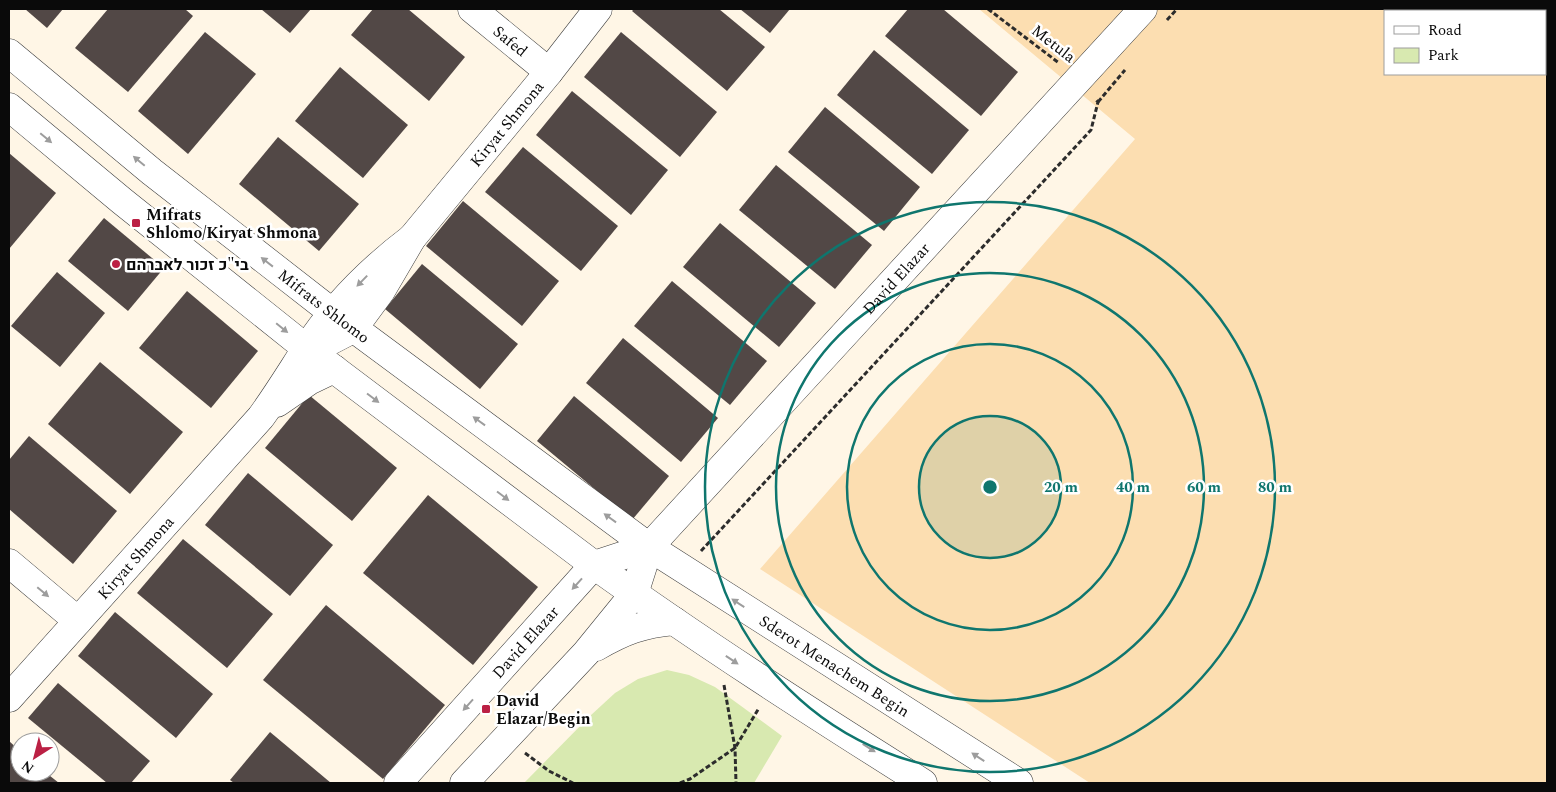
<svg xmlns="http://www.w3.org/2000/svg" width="1556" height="792" viewBox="0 0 1556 792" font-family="Spectral,Heebo,serif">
	<rect width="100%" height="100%" fill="#fff6e6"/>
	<path fill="#d8e9b0" d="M667,670L689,675L715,687L782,736L754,783H524L590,716L615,693L638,679Z"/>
	<path fill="#fcdeb1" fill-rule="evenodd" d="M979,9H1547V783H1090L760,569L1135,139ZM1385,11H1545V74H1385Z"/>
	<g fill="#524846">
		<path d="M25,9H63L47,28Z"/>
		<path d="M108,9H185L193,16L128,92L75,48Z"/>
		<path d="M261,9H311L290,33Z"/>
		<path d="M373,9H408L465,57L429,101L351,35Z"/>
		<path d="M634,9H719L765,47L727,91L632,11Z"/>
		<path d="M740,9H790L770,33Z"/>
		<path d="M908,9H943L1018,72L981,116L885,36Z"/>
		<path d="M205,32L256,74L188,154L138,111Z"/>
		<path d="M621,32L717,112L680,157L584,77Z"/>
		<path d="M874,50L969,130L932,174L837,95Z"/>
		<path d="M340,67L408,125L363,178L295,121Z"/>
		<path d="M572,91L668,170L631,215L536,135Z"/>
		<path d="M825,107L920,187L884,231L788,152Z"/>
		<path d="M278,137L359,204L319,251L239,184Z"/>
		<path d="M523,147L618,226L581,271L485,192Z"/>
		<path d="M9,153L56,193L9,249Z"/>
		<path d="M776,165L872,245L835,289L739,210Z"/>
		<path d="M463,201L559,281L522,326L426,246Z"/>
		<path d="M104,218L164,268L128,311L68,261Z"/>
		<path d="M720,223L816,303L779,347L683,267Z"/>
		<path d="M422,264L518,344L480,389L385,309Z"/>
		<path d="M57,272L105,313L60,367L11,326Z"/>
		<path d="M672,281L767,361L730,405L634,326Z"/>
		<path d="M187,291L258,351L211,408L139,348Z"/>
		<path d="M623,338L718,418L681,462L586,383Z"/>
		<path d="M100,362L183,432L130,494L48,424Z"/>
		<path d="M309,395L397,468L352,521L265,448Z"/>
		<path d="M574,396L669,476L632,520L537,441Z"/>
		<path d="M29,436L117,511L73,564L9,509V460Z"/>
		<path d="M248,473L333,545L290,596L205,525Z"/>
		<path d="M428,495L538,587L473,665L363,573Z"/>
		<path d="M183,539L273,614L227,668L137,593Z"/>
		<path d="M326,605L445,705L383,779L263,680Z"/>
		<path d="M115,612L213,694L176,738L78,656Z"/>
		<path d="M58,683L150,761L131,783H107L28,718Z"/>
		<path d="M270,732L331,783H234L230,780Z"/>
		<path d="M9,741L20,751V772H45L59,783H9Z"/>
	</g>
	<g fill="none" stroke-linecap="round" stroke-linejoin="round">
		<defs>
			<g id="minor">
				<path id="s1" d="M472,9L549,72"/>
				<path id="s2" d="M306,348L328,342L353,329L381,291L412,238L549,72L598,9"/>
				<path d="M277,403L309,381L334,369"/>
				<path id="s3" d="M649,547L1143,9"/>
				<path d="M9,563L78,621"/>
				<path id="s4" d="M9,698L261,417C277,395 291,372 306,349C334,306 371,269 412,238"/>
			</g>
			<g id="tertiary">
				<path id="s5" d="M9,53L152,172L333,313L649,547L1019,783"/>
				<path d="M9,107L122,201L306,348L594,565C701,642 812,713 923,783"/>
				<path d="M596,647C624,631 642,624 674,621"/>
				<path id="s6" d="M398,783L594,565L649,547"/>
				<path d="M464,783L586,653L634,594L649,547"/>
			</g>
		</defs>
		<use href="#minor" stroke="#3d3d3d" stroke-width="29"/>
		<use href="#tertiary" stroke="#3d3d3d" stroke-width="29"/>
		<g stroke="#2c2c2c" stroke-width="3" stroke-dasharray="5 2.5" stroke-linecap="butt">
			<path d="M988,9L1059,63"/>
			<path d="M1167,20L1177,9"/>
			<path d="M1098,102L1125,70"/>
			<path d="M701,551L1091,130L1098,102L1095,99"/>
			<path d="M724,685L735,748L736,783"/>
			<path d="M525,753L549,771L573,783"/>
			<path d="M680,783L690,779L735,748L759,708"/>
		</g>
		<use href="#minor" stroke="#fff" stroke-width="28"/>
		<use href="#tertiary" stroke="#fff" stroke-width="28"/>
	</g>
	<defs><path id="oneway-solid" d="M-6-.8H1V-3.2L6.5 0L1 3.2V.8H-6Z" transform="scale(1.25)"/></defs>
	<g fill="#9d9d9d">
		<use href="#oneway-solid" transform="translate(46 138) rotate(40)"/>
		<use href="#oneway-solid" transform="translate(139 161) rotate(-140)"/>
		<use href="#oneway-solid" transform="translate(267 262) rotate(-142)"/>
		<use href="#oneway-solid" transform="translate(362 281) rotate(134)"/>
		<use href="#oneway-solid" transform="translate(282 328) rotate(39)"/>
		<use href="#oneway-solid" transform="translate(373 398) rotate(37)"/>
		<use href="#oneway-solid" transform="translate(479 421) rotate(-144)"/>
		<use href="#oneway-solid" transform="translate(503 496) rotate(37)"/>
		<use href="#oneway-solid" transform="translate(610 518) rotate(-144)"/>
		<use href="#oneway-solid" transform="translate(577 584) rotate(132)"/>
		<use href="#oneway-solid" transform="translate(43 592) rotate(40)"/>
		<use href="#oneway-solid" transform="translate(738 603) rotate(-147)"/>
		<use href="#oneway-solid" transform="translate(732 660) rotate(34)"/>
		<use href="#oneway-solid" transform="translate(468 705) rotate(132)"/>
		<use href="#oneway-solid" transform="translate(869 748) rotate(32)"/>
		<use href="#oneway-solid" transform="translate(978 757) rotate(-147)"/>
	</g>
	<circle cx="990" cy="487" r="71" fill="#0f766e" fill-opacity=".12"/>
	<g fill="none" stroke="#0f766e" stroke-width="2.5">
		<circle cx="990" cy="487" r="71"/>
		<circle cx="990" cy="487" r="143"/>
		<circle cx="990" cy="487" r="214"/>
		<circle cx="990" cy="487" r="285"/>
	</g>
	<g fill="#bb2044" stroke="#fff" stroke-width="2">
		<rect x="131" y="218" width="10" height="10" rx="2.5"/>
		<circle cx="116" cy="264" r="5"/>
		<rect x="481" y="704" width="10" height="10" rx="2.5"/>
	</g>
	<g text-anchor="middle" stroke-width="5" stroke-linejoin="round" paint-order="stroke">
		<g font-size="16" fill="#0a0a0a" stroke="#fff">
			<text dy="6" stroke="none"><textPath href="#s1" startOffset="50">Safed</textPath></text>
			<text transform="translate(1054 43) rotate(38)" y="6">Metula</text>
			<text dy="6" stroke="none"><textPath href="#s2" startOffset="308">Kiryat Shmona</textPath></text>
			<text dy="6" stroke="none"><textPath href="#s3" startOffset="365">David Elazar</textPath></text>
			<text dy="6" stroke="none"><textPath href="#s5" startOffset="404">Mifrats Shlomo</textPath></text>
			<text dy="6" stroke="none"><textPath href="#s4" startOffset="189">Kiryat Shmona</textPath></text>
			<text dy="6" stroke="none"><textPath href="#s6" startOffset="190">David Elazar</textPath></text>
			<text dy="6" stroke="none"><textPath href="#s5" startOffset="1029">Sderot Menachem Begin</textPath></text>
		</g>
		<g font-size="16" font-weight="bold" fill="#0a0a0a" stroke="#fff" text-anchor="start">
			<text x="146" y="220">Mifrats<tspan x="146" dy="18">Shlomo/Kiryat Shmona</tspan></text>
			<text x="126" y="270">בי"כ זכור לאברהם</text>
			<text x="496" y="706">David<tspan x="496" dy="18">Elazar/Begin</tspan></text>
		</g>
	</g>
	<circle cx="990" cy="487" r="8" fill="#0f766e" stroke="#fff" stroke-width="2.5"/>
	<g font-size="15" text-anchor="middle" font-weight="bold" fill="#0f766e" stroke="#fff" stroke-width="5" stroke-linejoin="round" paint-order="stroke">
		<text x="1061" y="492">20 m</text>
		<text x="1133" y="492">40 m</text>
		<text x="1204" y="492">60 m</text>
		<text x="1275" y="492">80 m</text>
	</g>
	<rect width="1556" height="792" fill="none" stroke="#0a0a0a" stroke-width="20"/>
	<rect x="1384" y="10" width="162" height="65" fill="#ffffff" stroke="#9d9d9d"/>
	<rect x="1394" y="26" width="25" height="8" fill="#ffffff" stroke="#9d9d9d"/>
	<text x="1428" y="35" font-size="15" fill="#0a0a0a">Road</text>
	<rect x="1394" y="48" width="25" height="15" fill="#d8e9b0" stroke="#9d9d9d"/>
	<text x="1428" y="60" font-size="15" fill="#0a0a0a">Park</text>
	<g transform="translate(35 757) rotate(216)"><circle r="24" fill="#ffffff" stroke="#9d9d9d"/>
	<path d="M0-4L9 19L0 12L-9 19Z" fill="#bb2044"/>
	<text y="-8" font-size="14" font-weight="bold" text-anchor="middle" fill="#0a0a0a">N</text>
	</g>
</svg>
